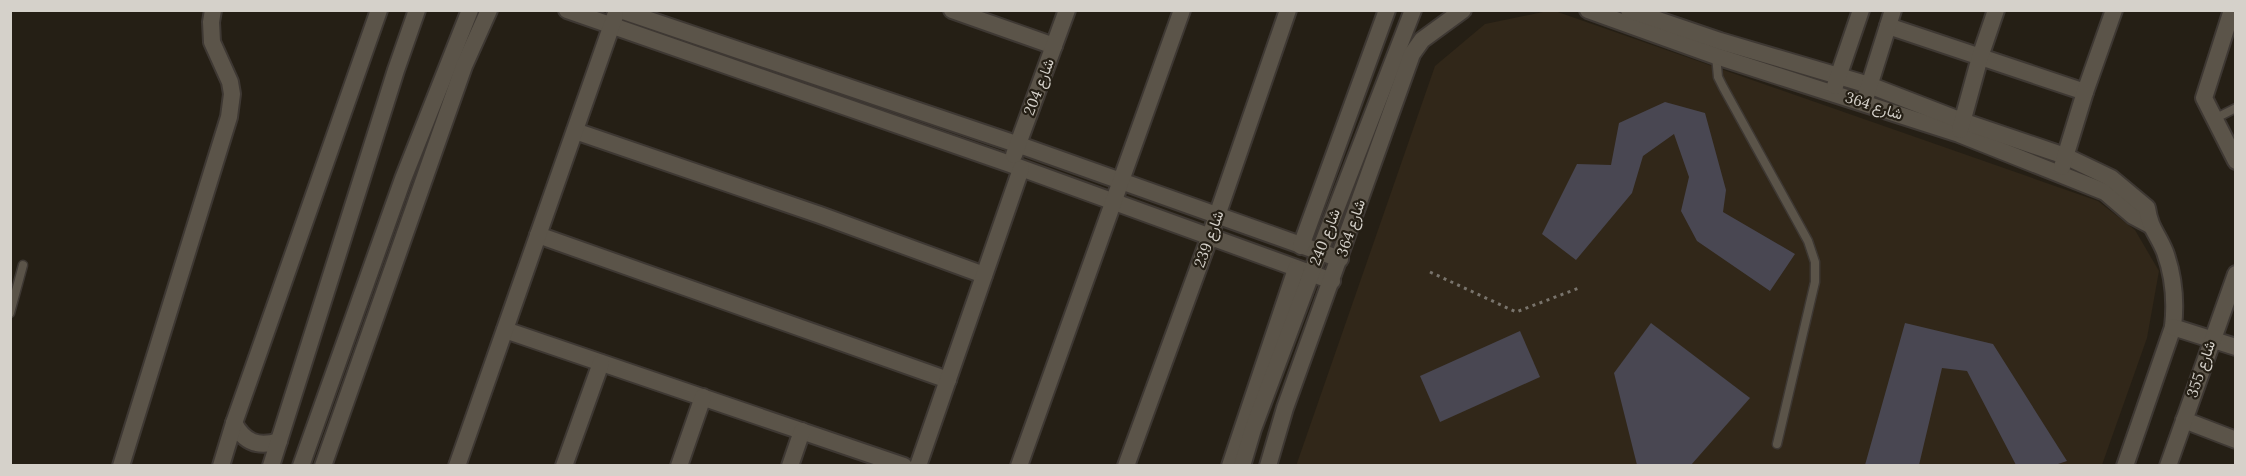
<svg xmlns="http://www.w3.org/2000/svg" width="2246" height="476" viewBox="0 0 2246 476" font-family="Lora,Vazirmatn,serif">
	<rect width="100%" height="100%" fill="#251f15"/>
	<path fill="#312719" d="M1548,11H1555L2098,201L2135,230L2159,271L2147,338L2102,465L1296,466L1435,66L1485,24Z"/>
	<g fill="#494752">
		<path d="M1665,102L1705,113L1726,190L1723,212L1795,254L1770,291L1697,241L1681,211L1689,177L1674,134L1643,156L1632,193L1576,260L1542,234L1577,164L1611,165L1619,123Z"/>
		<path d="M1651,323L1750,398L1691,465H1637L1614,373Z"/>
		<path d="M1905,323L1993,344L2067,461L2055,465H2016L1967,371L1942,368L1919,465H1865Z"/>
		<path d="M1520,331L1540,377L1440,422L1420,376Z"/>
	</g>
	<g fill="none" stroke-linecap="round" stroke-linejoin="round">
		<defs>
			<g id="lane">
				<path d="M1716,56L1718,77L1723,87L1808,241L1815,262V282L1777,444"/>
				<path d="M2214,119L2236,108"/>
				<path d="M10,313L23,265"/>
			</g>
			<g id="street">
				<path d="M567,10L1010,164L1332,281"/>
				<path d="M620,10L1028,148L1340,259"/>
				<path d="M952,10L1054,46"/>
				<path d="M1588,10L1716,56L1959,134L2105,192L2133,216L2150,225"/>
				<path d="M1629,10L1720,41L1869,85L1962,121L2065,156L2111,178L2147,208C2150,229 2158,234 2165,252C2174,277 2176,301 2173,327L2125,466"/>
				<path d="M2232,10L2204,98L2236,161"/>
				<path d="M1888,26L2085,92"/>
				<path d="M1835,86L1861,10"/>
				<path d="M1866,96L1893,10"/>
				<path d="M1960,130L1980,57L1996,10"/>
				<path d="M575,131L820,215L984,275"/>
				<path d="M1014,155L1067,10"/>
				<path d="M2062,167L2085,92L2114,10"/>
				<path d="M538,235L948,380"/>
				<path d="M1301,246L1387,10"/>
				<path d="M2173,327L2236,347"/>
				<path d="M505,330L904,466"/>
				<path d="M2184,420L2236,440"/>
				<path d="M234,423C244,442 258,448 279,441"/>
				<path d="M121,466L229,117L232,94L230,82L212,42L211,22L213,10"/>
				<path d="M221,466L234,423L379,10"/>
				<path d="M271,466L396,70L417,10"/>
				<path d="M301,466L403,179L470,10"/>
				<path d="M323,466L464,66L489,10"/>
				<path d="M457,466L615,16"/>
				<path d="M564,466L601,363"/>
				<path d="M679,466L703,397"/>
				<path d="M790,466L802,431"/>
				<path d="M918,466L1021,169"/>
				<path d="M1019,466L1182,10"/>
				<path d="M1126,466L1210,236L1288,10"/>
				<path d="M1230,466L1296,269"/>
				<path d="M1242,466L1253,429L1319,253L1413,10"/>
				<path d="M1268,466L1285,408L1412,54L1422,40L1463,10"/>
				<path d="M2168,466L2236,274"/>
			</g>
		</defs>
		<use href="#lane" stroke="#3e3833" stroke-width="11"/>
		<use href="#street" stroke="#3e3833" stroke-width="20"/>
		<path stroke="#79746c" stroke-width="3" stroke-dasharray="3 4.5" stroke-linecap="butt" d="M1430,272L1516,312L1579,288"/>
		<use href="#lane" stroke="#5b5449" stroke-width="8"/>
		<use href="#street" stroke="#5b5449" stroke-width="16"/>
	</g>
	<g text-anchor="middle" stroke-width="4.5" stroke-linejoin="round" paint-order="stroke">
		<g font-size="15" fill="#d5d1ca" stroke="#251f15">
			<text transform="translate(1039 87) rotate(-69)" y="5">شارع 204</text>
			<text transform="translate(1874 106) rotate(18)" y="5">شارع 364</text>
			<text transform="translate(1351 228) rotate(-71)" y="5">شارع 364</text>
			<text transform="translate(1325 237) rotate(-69)" y="5">شارع 240</text>
			<text transform="translate(1209 239) rotate(-70)" y="5">شارع 239</text>
			<text transform="translate(2201 369) rotate(-71)" y="5">شارع 355</text>
		</g>
	</g>
	<rect width="2246" height="476" fill="none" stroke="#d5d1ca" stroke-width="24"/>
</svg>
